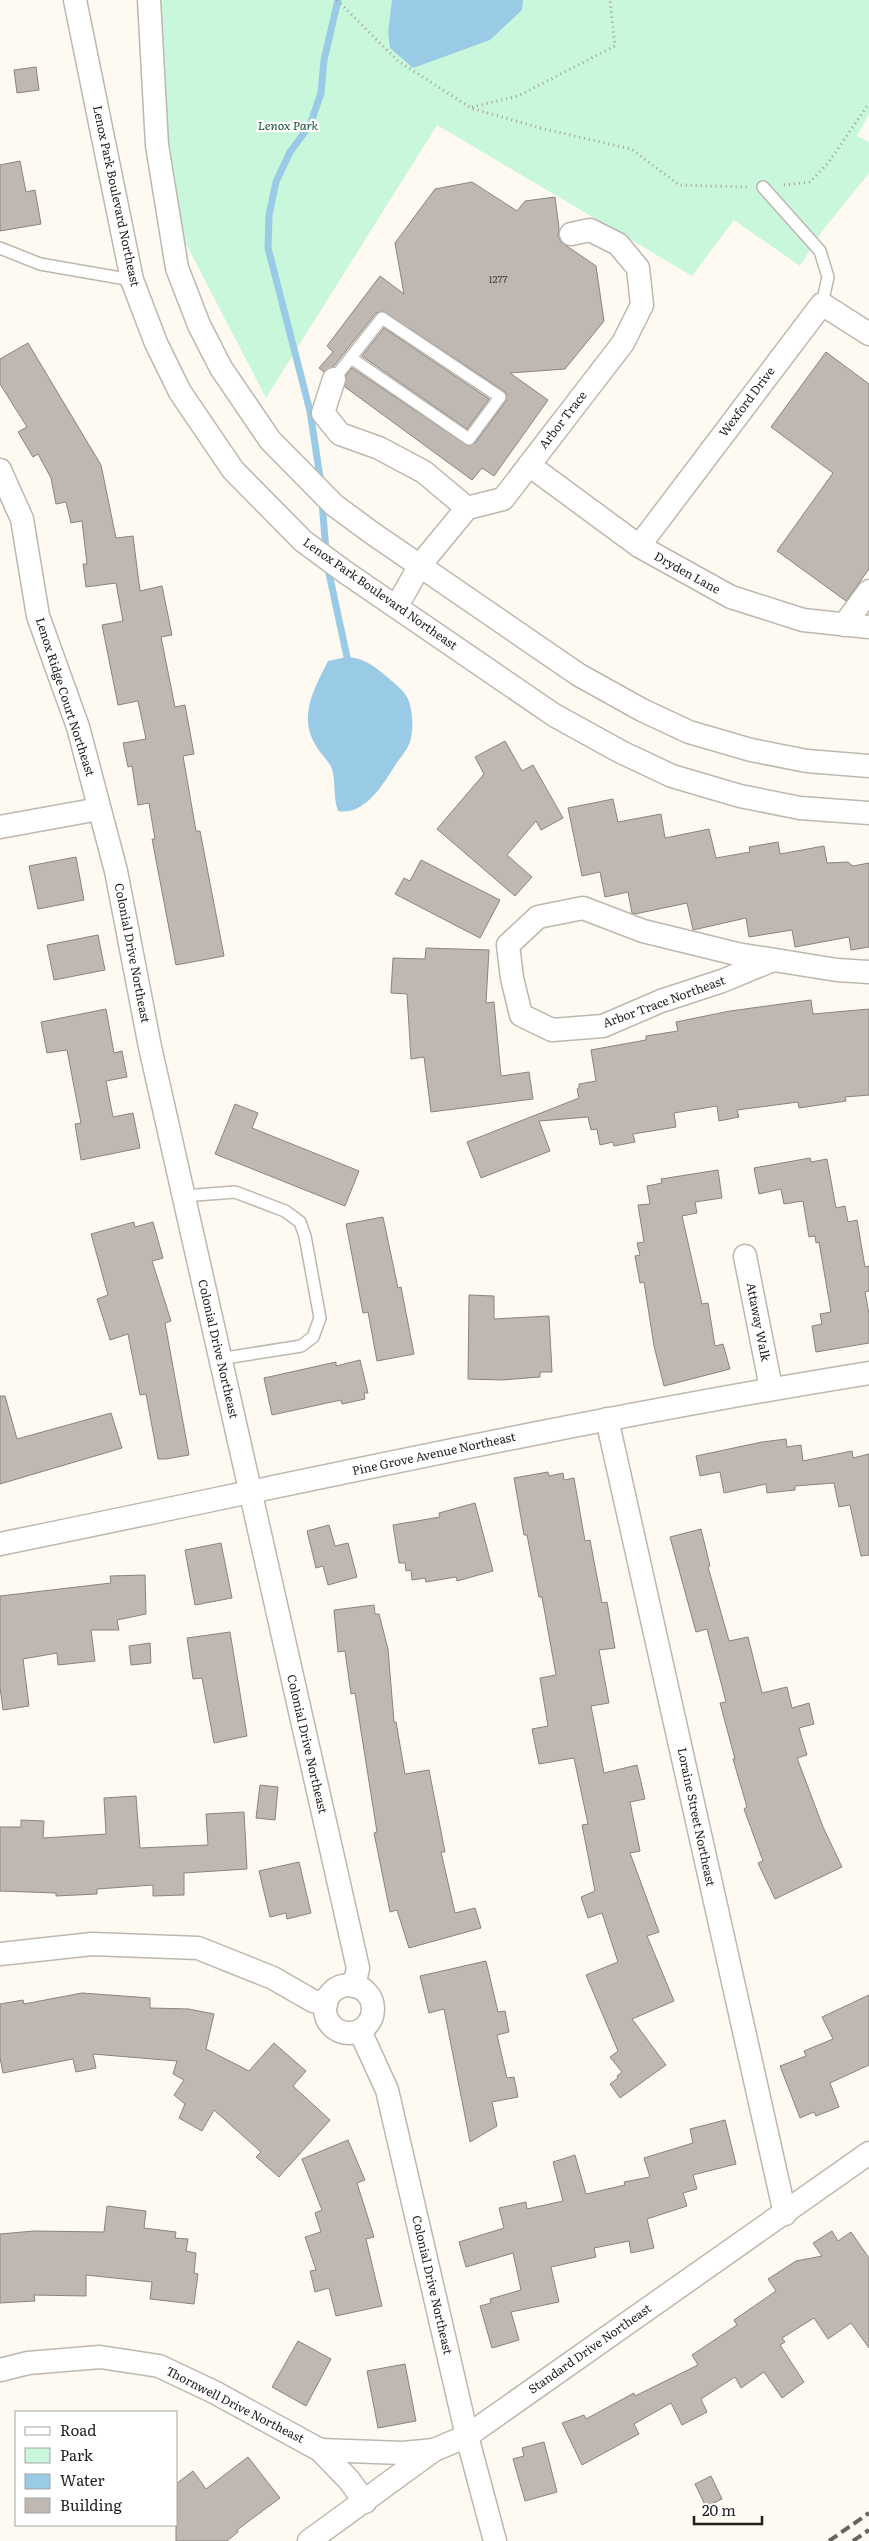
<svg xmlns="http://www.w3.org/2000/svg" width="869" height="2541" viewBox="0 0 869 2541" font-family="Literata,serif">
	<rect width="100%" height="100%" fill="#fef9f1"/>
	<path fill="#c9f7dc" d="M147,0H869V114L857,136L869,142V173L823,230L800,266L734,220L692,276L437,125L266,398L184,240L162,141Z"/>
	<g fill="#99cbe6">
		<path d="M392,0H523L522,10L490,40L413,68L390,48L388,32Z"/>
		<path d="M347,657C362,657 376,667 387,677C394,683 404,690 408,699C412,709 414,726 411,737C410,747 402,755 396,764C384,783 365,816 338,811C333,797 336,783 332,769C329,761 319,752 315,744C298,716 315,687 328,661Z"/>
	</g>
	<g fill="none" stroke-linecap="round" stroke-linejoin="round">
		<g stroke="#99cbe6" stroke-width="7">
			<path d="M321,484L310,411L268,248L269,215L276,182L290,152L310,125L321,93L324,60L338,0"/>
			<path d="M322,502L326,551"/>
			<path d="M327,564L347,657"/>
		</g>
	</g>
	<g fill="#bfb8b2" stroke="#8a847e">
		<path d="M36,67L39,90L17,93L14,70Z"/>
		<path d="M20,161L26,192L35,190L41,224L0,231V165Z"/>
		<path d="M472,182L517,211L525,201L555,197L559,228L558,236L561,242L596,266L604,321L565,369L510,373L548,400L494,476L482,468L472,480L345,387L346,375L352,368L468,446L475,443L506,401L507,394L504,391L383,311L376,313L334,366L324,372L319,368L333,352L327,346L380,276L404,294L395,243L435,189Z"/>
		<path d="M384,328L489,399L467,429L362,356Z"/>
		<path d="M28,343L101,465L116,538L133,536L140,591L162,586L172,635L161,637L175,707L185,705L194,754L183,756L196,831H200L224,956L176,965L152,839H155L149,803L138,805L132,766L128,767L123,743L146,739L138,701L118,705L102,625L123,621L116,583L86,587L83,564H87L82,521L71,523L66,502L56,504L51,478L38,454L33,457L18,432L27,427L0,384V359Z"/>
		<path d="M826,352L869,384V569L846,601L777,551L833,473L771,427Z"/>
		<path d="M505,741L522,771L533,765L563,818L541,830L536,821L507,855L532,877L515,896L437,829L484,774L475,757Z"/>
		<path d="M613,799L618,822L661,814L665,838L709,829L716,858L750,852L749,847L778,842L780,854L824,846L827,863L848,862L853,866L869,863V947L851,950L849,937L795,947L792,930L749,937L746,918L693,930L687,903L635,914L632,913L628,892L605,897L600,872L582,876L568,808Z"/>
		<path d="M76,857L84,900L38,909L29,866Z"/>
		<path d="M421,860L500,900L480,938L395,894L404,878L410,881Z"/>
		<path d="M98,935L105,970L54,980L47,945Z"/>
		<path d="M426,948L489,950L486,1003L494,1002L501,1076L529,1072L533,1099L431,1112L424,1057L411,1059L407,994L391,993L393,958L425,959Z"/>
		<path d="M811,1000L813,1014L869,1009V1095L845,1097L846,1101L799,1108L798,1102L737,1110L739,1117L719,1121L717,1106L674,1113L676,1127L633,1134L635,1142L614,1146L613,1142L600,1145L597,1129L591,1130L588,1117L539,1121L550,1151L481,1178L467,1142L579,1098L577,1089L579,1088V1084L596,1081L591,1050L646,1040V1036L678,1031L676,1022L730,1011Z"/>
		<path d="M106,1009L114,1053L122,1051L127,1077L106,1081L113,1117L133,1113L140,1148L81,1160L75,1124L81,1123L67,1050L47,1053L41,1022Z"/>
		<path d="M235,1104L258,1113L252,1128L359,1171L345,1206L215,1154Z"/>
		<path d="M810,1158L811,1162L827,1159L836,1208L845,1206L848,1222L857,1220L865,1267L869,1266V1291L865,1292L869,1314V1343L816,1352L812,1326L822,1324L820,1314L831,1312L819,1242L816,1243L815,1236L809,1237L803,1201L784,1204L781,1189L759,1194L754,1168Z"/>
		<path d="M718,1170L722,1198L695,1202L697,1213L682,1216L702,1304L708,1303L715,1346L723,1344L730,1369L664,1386L654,1346L644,1282L640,1283L635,1256L640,1255L637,1243L644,1242L638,1205L650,1204L647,1186L662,1183L661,1179Z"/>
		<path d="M383,1217L398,1288L401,1287L414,1354L377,1361L368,1312L363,1313L346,1224Z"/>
		<path d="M134,1222L135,1227L153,1222L163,1258L152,1261L171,1321L165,1323L189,1455L166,1459H158L146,1394L140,1395L128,1334L110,1340L97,1299L108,1295L91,1234Z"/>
		<path d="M469,1295L494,1296V1319L549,1316L552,1372H540V1377L502,1380L468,1379Z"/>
		<path d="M360,1360L368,1393H364L365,1399L342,1404L341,1400L272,1415L264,1378L336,1362V1366Z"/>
		<path d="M0,1396H5L17,1439L111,1413L122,1448L0,1484Z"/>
		<path d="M786,1439L787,1447L801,1445L803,1461L852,1451L853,1458L869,1454V1555L861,1556L850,1505L839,1507L834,1483L795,1486V1490L767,1493L766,1484L724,1493L720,1472L700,1476L696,1456L762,1442Z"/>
		<path d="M548,1472L549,1476L563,1473L564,1480L574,1478L585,1541L590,1540L602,1603L607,1602L615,1648L599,1650L609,1703L591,1706L604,1773L637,1765L645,1799L630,1802L640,1851L630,1853L659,1932L647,1936L674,2001L632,2019L666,2065L620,2098L610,2084L618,2078L617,2076L622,2072L610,2057L618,2051L586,1975L618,1962L602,1913L588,1918L581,1897L595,1891L582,1825L588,1824L574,1758L539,1764L532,1729L548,1726L540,1678L556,1675L542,1597H539L527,1535H524L514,1478Z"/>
		<path d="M475,1503L493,1571L457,1581L456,1577L426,1582L425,1578L412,1580L411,1570L406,1571L405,1563H399L393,1525L440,1517L439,1513Z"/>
		<path d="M329,1525L335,1546L348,1543L357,1577L328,1585L323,1566L316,1568L307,1531Z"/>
		<path d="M701,1529L710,1566L708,1567L729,1641L748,1637L762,1693L787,1687L792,1708L809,1703L814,1724L799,1728L807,1755L797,1758L823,1827L842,1867L775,1899L758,1863L763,1861L744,1809L747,1807L733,1759H735L720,1703L726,1702L707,1629L696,1632L670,1537Z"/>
		<path d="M221,1543L232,1598L195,1605L185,1550Z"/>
		<path d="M145,1575L146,1614L117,1620L119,1630H91L95,1661L58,1665L57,1653L23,1659L29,1706L3,1710L0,1687V1596L111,1583L110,1576Z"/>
		<path d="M374,1605L375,1614H379L388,1649L394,1722H396L405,1774L429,1770L445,1852H441L455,1913L475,1908L481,1928L409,1948L397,1910L390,1912L374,1833L377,1832L355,1693L351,1694L345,1651L338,1652L334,1610Z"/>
		<path d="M230,1632L247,1736L214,1743L202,1678L193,1679L187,1638Z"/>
		<path d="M150,1643L151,1663L131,1665L129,1646Z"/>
		<path d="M260,1785L278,1787L275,1820L256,1818Z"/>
		<path d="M136,1796L140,1848L208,1845L206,1814L244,1812L247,1869L184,1873V1895L153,1896V1885L97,1889V1894L56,1896V1893L0,1891V1827H21V1820L44,1821L43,1838L106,1834L104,1798Z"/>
		<path d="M299,1862L311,1913L287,1919L286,1913L270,1917L259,1871Z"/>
		<path d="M486,1961L498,2012L505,2011L509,2032L497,2035L507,2078L514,2077L518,2097L492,2102L497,2126L470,2142L444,2009L429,2013L420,1976Z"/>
		<path d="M82,1993L150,1998V2008L189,2009L214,2014L206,2049L249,2071L274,2043L306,2071L293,2086L330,2120L279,2177L256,2157L261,2152L214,2110L202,2131L179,2118L185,2104L174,2095L184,2080L173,2074L177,2061L93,2054L96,2068L76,2072L73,2059L3,2073L0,2058V2004L23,2000L24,2004Z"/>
		<path d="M869,1995V2065L830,2083L839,2107L816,2116L814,2112L800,2118L780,2066L806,2056L804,2051L833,2039L822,2017Z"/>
		<path d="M725,2120L736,2164L693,2175L697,2189L683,2193L687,2206L647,2219L654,2248L631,2253L629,2241L594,2248L596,2257L551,2267L559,2302L511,2312L519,2340L492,2348L480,2306L491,2303L490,2299L521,2290L513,2253L466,2267L459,2242L504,2228L499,2208L526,2202L527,2209L563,2201L553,2162L575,2155L586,2194L625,2185L624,2182L650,2177L644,2158L693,2143L690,2129Z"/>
		<path d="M348,2140L365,2180L357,2183L374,2237L366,2239L382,2306L336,2316L329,2288L315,2292L310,2271L316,2270L305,2237L321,2232L315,2213L322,2210L302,2159Z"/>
		<path d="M107,2206L146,2211L144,2228L176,2232L175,2238L188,2239L186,2251L196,2253L194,2273L198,2274L194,2304L150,2299L152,2282L86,2275V2296L34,2295L35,2301L0,2303V2234L34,2231L104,2232Z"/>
		<path d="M832,2231L838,2241L851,2232L869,2258V2348L851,2323L828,2339L814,2318L782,2338L785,2342L780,2345L804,2382L782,2398L764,2372L741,2388L735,2377L701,2399L707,2412L682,2425L671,2403L634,2424L639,2434L582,2465L562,2423L584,2415L586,2419L634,2393L635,2396L698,2365L692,2355L737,2325L734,2320L776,2291L768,2279L796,2261L822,2256L813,2243Z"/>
		<path d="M298,2341L331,2359L306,2406L272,2387Z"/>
		<path d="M405,2364L416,2421L378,2428L367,2371Z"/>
		<path d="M544,2442L557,2492L525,2501L513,2459L524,2456L522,2448Z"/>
		<path d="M248,2457L280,2498L237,2530L238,2532L227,2541H176V2484L193,2471L206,2489Z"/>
		<path d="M711,2476L722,2499L706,2507L695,2484Z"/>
	</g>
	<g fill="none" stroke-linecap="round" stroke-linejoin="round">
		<defs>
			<g id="lane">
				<path d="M763,187L820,251L828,277L822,304"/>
				<path d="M0,248L40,264L132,280"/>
				<path d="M334,379L382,318L500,397L469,439L351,358"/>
				<path d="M183,1196L235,1192L285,1211L300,1222L305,1236L320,1318L313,1337L301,1346L219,1359"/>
			</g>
			<g id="street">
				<path d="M75,0L132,280L156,343L180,392L233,470L303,541L345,572L554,715L621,752L672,776L740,796L800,808L869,813"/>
				<path d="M149,0L157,145L177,268L199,325L221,368L270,440L334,505L372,533L579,675L642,710L689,732L751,750L807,761L869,766"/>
				<path d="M334,379L323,413L340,434L379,448L424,472L467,508"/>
				<path d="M529,465L639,546L731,597L803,620L869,627"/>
				<path d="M0,470L22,519L38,616L78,727L116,871L150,1047L358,1968L354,1986"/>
				<path d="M639,546L822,304L869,334"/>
				<path d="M397,606L420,565L467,508L503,499L623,343L642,305L638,268L618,244L590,230L571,234"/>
				<path d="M844,625L869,591"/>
				<path d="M0,827L99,809"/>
				<path d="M773,960L722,981L661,1001L603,1026L552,1030L521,1015L512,978L508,945L538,917L583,908L643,931L737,954L837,970L869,972"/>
				<path d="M745,1256L771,1388"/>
				<path d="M607,1419L785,2214"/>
				<path d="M0,1544C289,1485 577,1420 869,1373"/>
				<path d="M0,1954L92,1944L198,1948L273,1978L313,2001L326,2004"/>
				<circle cx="349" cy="2009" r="24"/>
				<path d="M360,2031L387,2090L467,2436L495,2541"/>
				<path d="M0,2370L28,2363L100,2357L159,2366L214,2392L320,2450L349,2480L365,2502"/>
				<path d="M320,2450L403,2453L434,2450"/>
				<path d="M309,2541L434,2450L467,2436L869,2153"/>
			</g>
		</defs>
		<use href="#lane" stroke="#bcb8b0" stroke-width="14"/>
		<use href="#street" stroke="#bcb8b0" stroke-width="25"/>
		<g stroke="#a39f99" stroke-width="3" stroke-dasharray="1 4" stroke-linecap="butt">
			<path d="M337,0L398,61L471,108L540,128L631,149L679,185L748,187"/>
			<path d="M472,107L518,96L615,46L610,0"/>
			<path d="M784,185L810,182L829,162L869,103"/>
		</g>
		<use href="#lane" stroke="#fff" stroke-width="11"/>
		<use href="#street" stroke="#fff" stroke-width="22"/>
		<g stroke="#686560" stroke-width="4" stroke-dasharray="10 5" stroke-linecap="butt">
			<path d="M829,2541L869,2513"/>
			<path d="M853,2541L869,2530"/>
		</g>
	</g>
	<g text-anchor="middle" stroke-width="4.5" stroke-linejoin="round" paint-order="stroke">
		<g font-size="10" fill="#484542">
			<text x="498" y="283">1277</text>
		</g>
		<g font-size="12" font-style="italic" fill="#114c31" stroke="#fff">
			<text x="288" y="130">Lenox Park</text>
		</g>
		<g font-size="12" fill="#211f1c" stroke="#fff">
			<text transform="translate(116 196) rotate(78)" y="4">Lenox Park Boulevard Northeast</text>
			<text transform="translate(747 402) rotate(-53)" y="4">Wexford Drive</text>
			<text transform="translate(563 420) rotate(-52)" y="4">Arbor Trace</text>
			<text transform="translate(687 573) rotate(29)" y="4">Dryden Lane</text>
			<text transform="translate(380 594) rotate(35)" y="4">Lenox Park Boulevard Northeast</text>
			<text transform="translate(65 697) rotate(72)" y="4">Lenox Ridge Court Northeast</text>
			<text transform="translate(132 953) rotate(79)" y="4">Colonial Drive Northeast</text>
			<text transform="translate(664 1002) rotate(-20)" y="4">Arbor Trace Northeast</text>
			<text transform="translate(758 1322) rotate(79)" y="4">Attaway Walk</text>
			<text transform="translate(218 1349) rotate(77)" y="4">Colonial Drive Northeast</text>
			<text transform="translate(434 1454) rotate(-12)" y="4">Pine Grove Avenue Northeast</text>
			<text transform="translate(307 1744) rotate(77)" y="4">Colonial Drive Northeast</text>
			<text transform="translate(696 1817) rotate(78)" y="4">Loraine Street Northeast</text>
			<text transform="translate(432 2285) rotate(77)" y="4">Colonial Drive Northeast</text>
			<text transform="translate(590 2349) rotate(-35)" y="4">Standard Drive Northeast</text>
			<text transform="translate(235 2405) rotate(27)" y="4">Thornwell Drive Northeast</text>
		</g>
	</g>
	<rect x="15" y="2411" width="162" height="115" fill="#ffffff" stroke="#a6a5a4"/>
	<rect x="25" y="2427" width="25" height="8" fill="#ffffff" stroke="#a6a5a4"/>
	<text x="60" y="2436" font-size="15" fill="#211f1c">Road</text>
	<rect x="25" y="2448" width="25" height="15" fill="#c9f7dc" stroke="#a6a5a4"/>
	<text x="60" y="2461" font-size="15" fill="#211f1c">Park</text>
	<rect x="25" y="2474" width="25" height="15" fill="#99cbe6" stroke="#a6a5a4"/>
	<text x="60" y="2486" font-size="15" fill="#211f1c">Water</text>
	<rect x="25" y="2498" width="25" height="15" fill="#bfb8b2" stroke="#a6a5a4"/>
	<text x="60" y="2511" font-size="15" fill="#211f1c">Building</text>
	<path d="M694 2516v8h68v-8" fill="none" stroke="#211f1c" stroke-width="2.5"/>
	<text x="702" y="2516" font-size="15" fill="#211f1c" stroke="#ffffff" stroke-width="4" paint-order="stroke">20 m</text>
</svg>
